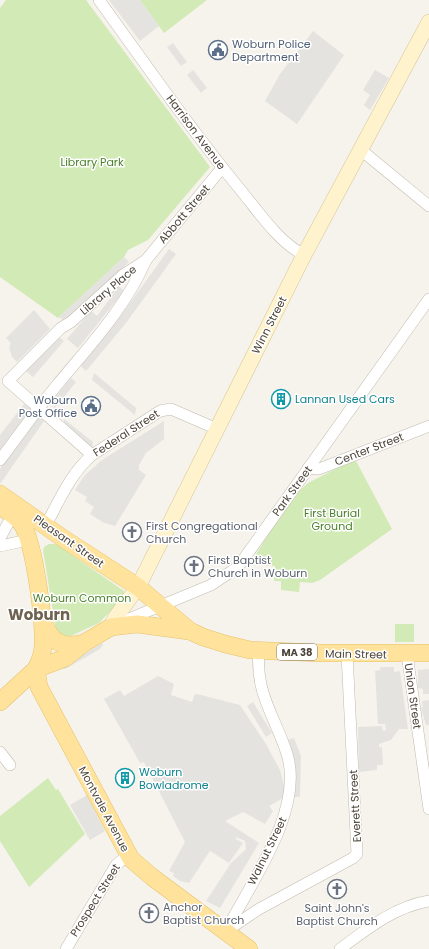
<svg xmlns="http://www.w3.org/2000/svg" width="429" height="949" viewBox="0 0 429 949" font-family="Poppins,sans-serif">
	<rect width="100%" height="100%" fill="#f6f3ec"/>
	<g fill="#d2eab5">
		<path d="M6,0H86L210,167L148,240L128,250L124,257L58,318L0,277V8Z"/>
		<path d="M140,0H207L164,33Z"/>
		<path d="M355,459L392,529L320,580L312,583L300,582L299,592L281,590V581H274L275,566L250,564L268,535L300,490L308,483Z"/>
		<path d="M49,544H56L124,591L123,598L99,623L64,639L56,630L43,550L44,547Z"/>
		<rect x="395" y="624" width="19" height="18"/>
		<path d="M48,778L56,790L58,789L85,834L29,887L0,841V816Z"/>
	</g>
	<g fill="#e5e3e0">
		<path d="M109,0H140L159,26L140,41Z"/>
		<path d="M313,31L344,55L297,124L265,101L280,74Z"/>
		<path d="M173,43L187,62L181,66L167,47Z"/>
		<path d="M193,70L207,88L201,93L187,75Z"/>
		<path d="M375,70L389,78L370,110L364,105L370,95L363,90Z"/>
		<path d="M169,249L176,254L126,323L86,371L80,365L120,317Z"/>
		<path d="M124,257L129,262L65,322L59,317Z"/>
		<path d="M119,286L124,291L78,348L67,339L91,311L97,316Z"/>
		<path d="M34,310L50,329L17,362L12,357L9,347L11,343L6,338Z"/>
		<path d="M58,336L64,341L33,377L26,371Z"/>
		<path d="M94,373L136,408L135,415L92,380Z"/>
		<path d="M71,378L76,382L55,408L50,403Z"/>
		<path d="M24,404L31,409L0,450V435Z"/>
		<path d="M37,416L44,421L0,484V469Z"/>
		<path d="M64,419L93,442L92,449L63,426Z"/>
		<path d="M164,421V439L146,453L139,465V470L146,475L115,526L104,523L90,514L94,507L85,501L87,497L75,490L84,476L102,460Z"/>
		<path d="M102,643L103,645L100,649L65,669L61,668Z"/>
		<path d="M380,667H394V672L400,671L408,729H399L391,740L379,744V747H382L383,765H377V770L359,772L358,727L382,726L383,731L386,730L385,724H378L375,671L380,670Z"/>
		<path d="M429,669V694H423V689L418,688V670Z"/>
		<path d="M158,676L174,684L171,695L192,702L195,694L201,695L240,705L266,744L280,770L287,796L269,806L273,811L265,824L243,812L225,821L259,843L220,908L206,901L231,863L246,849L245,841L236,837V839L243,843L229,863L210,851L189,883L180,881L173,876L174,873L169,871L185,842L144,762L140,763L104,699L120,690L124,696Z"/>
		<path d="M429,700V725H426L421,708L423,707L422,701Z"/>
		<path d="M253,702L272,733L266,737L247,706Z"/>
		<path d="M294,738L301,756L300,797H293L286,740Z"/>
		<path d="M87,795L105,831L90,840L70,805Z"/>
	</g>
	<g fill="none" stroke-linecap="round" stroke-linejoin="round">
		<defs>
			<g id="minor">
				<path d="M99,0C146,65 192,131 243,193C261,215 279,242 304,255"/>
				<path d="M361,150L429,206"/>
				<path d="M146,260L222,168"/>
				<path d="M0,460C19,435 37,409 57,385C90,345 126,307 146,260L123,275L71,322L61,328L8,381C35,405 64,430 92,455"/>
				<path d="M308,468L319,469L429,426"/>
				<path d="M46,525C59,501 71,473 92,455L160,411L171,409L217,429"/>
				<path d="M0,538L13,514"/>
				<path d="M0,546L28,540"/>
				<path d="M124,621L211,585L238,567L429,299"/>
				<path d="M407,654L429,809"/>
				<path d="M0,752L10,765"/>
				<path d="M228,927C253,880 304,809 287,754C275,716 255,694 259,650"/>
				<path d="M226,931L259,909L353,858L357,854L347,654"/>
				<path d="M66,949L116,865L128,855"/>
				<path d="M340,949C367,929 394,907 429,901"/>
			</g>
			<path id="secondary" d="M111,627L115,618L138,587L304,255L429,22"/>
			<g id="primary">
				<path d="M0,494L64,539L138,587L190,631L203,637L225,644L250,650L320,653H429"/>
				<path d="M3,508C10,513 17,517 22,524C35,546 44,619 43,645C43,654 40,661 36,669"/>
				<path d="M44,623C51,642 63,649 84,643"/>
				<path d="M36,669L39,687L131,859L152,877L249,949"/>
				<path d="M0,702L36,669L65,658L84,643L111,627L137,624L189,631"/>
			</g>
		</defs>
		<use href="#minor" stroke="#c2bbae" stroke-width="12"/>
		<use href="#secondary" stroke="#d6c79b" stroke-width="16"/>
		<use href="#primary" stroke="#e6c16a" stroke-width="18"/>
		<use href="#minor" stroke="#fff" stroke-width="11"/>
		<use href="#secondary" stroke="#fff3cd" stroke-width="15"/>
		<use href="#primary" stroke="#ffe39c" stroke-width="17"/>
	</g>
	<defs>
		<symbol id="civic-ring" viewBox="-11 -11 22 22"><circle r="9.5" fill="#fff" stroke="#5c6f8a" stroke-width="1.5"/><path d="M-.6-6.5H3V-4.5H.6V-3L4-1V1h2V6H-6V1h2V-1L-.6-3ZM-1.2 2.5V6h2.4V2.5Z" fill="#5c6f8a"/></symbol>
		<symbol id="building-ring" viewBox="-11 -11 22 22"><circle r="9.5" fill="#fff" stroke="#0f9aa8" stroke-width="1.5"/><path d="M-4-6H4V6H1V3H-1V6H-4ZM-2.5-4.3h1.7v1.8h-1.7ZM.8-4.3h1.7v1.8H.8ZM-2.5-1h1.7V.8h-1.7ZM.8-1h1.7V.8H.8Z" fill="#0f9aa8"/></symbol>
		<symbol id="church-ring" viewBox="-11 -11 22 22"><circle r="9.5" fill="#fff" stroke="#6b7280" stroke-width="1.5"/><path d="M-1.2-6h2.4v3.5h3.3v2.4h-3.3V6h-2.4V-.1h-3.3v-2.4h3.3Z" fill="#6b7280"/></symbol>
	</defs>
	<g fill-rule="evenodd">
		<use href="#civic-ring" x="207" y="39" width="22" height="22"/>
		<use href="#building-ring" x="270" y="388" width="22" height="22"/>
		<use href="#civic-ring" x="80" y="395" width="22" height="22"/>
		<use href="#church-ring" x="121" y="521" width="22" height="22"/>
		<use href="#church-ring" x="183" y="555" width="22" height="22"/>
		<use href="#building-ring" x="114" y="767" width="22" height="22"/>
		<use href="#church-ring" x="326" y="878" width="22" height="22"/>
		<use href="#church-ring" x="138" y="902" width="22" height="22"/>
	</g>
	<g text-anchor="middle" stroke-width="3" stroke-linejoin="round" paint-order="stroke">
		<rect fill="#fff" stroke="#817c74" stroke-width="1" x="277" y="644" width="40" height="16" rx="3"/>
		<g font-size="10" font-weight="bold" fill="#4b4439">
			<text x="297" y="656">MA 38</text>
		</g>
		<g font-size="11" fill="#4e5e75" stroke="#fff" text-anchor="start">
			<text x="232" y="48">Woburn Police<tspan x="232" dy="13">Department</tspan></text>
			<text x="77" y="404" text-anchor="end">Woburn<tspan x="77" dy="13">Post Office</tspan></text>
		</g>
		<g font-size="11" fill="#4b4439" stroke="#fff">
			<text transform="translate(196 132) rotate(53)" y="4">Harrison Avenue</text>
			<text transform="translate(184 214) rotate(-50)" y="4">Abbott Street</text>
			<text transform="translate(108 290) rotate(-40)" y="4">Library Place</text>
			<text transform="translate(269 325) rotate(-63)" y="4">Winn Street</text>
			<text transform="translate(126 433) rotate(-33)" y="4">Federal Street</text>
			<text transform="translate(369 449) rotate(-21)" y="4">Center Street</text>
			<text transform="translate(292 491) rotate(-54)" y="4">Park Street</text>
			<text transform="translate(69 541) rotate(35)" y="4">Pleasant Street</text>
			<text transform="translate(356 654) rotate(1)" y="4">Main Street</text>
			<text transform="translate(413 696) rotate(82)" y="4">Union Street</text>
			<text transform="translate(355 806) rotate(-93)" y="4">Everett Street</text>
			<text transform="translate(104 809) rotate(62)" y="4">Montvale Avenue</text>
			<text transform="translate(267 851) rotate(-64)" y="4">Walnut Street</text>
			<text transform="translate(95 900) rotate(-58)" y="4">Prospect Street</text>
		</g>
		<g font-size="11" fill="#4a7f2a" stroke="#fff">
			<text x="92" y="166">Library Park</text>
			<text x="332" y="517">First Burial<tspan x="332" dy="13">Ground</tspan></text>
			<text x="82" y="602">Woburn Common</text>
		</g>
		<g font-size="11" fill="#0d838f" stroke="#fff" text-anchor="start">
			<text x="295" y="403">Lannan Used Cars</text>
			<text x="139" y="776">Woburn<tspan x="139" dy="13">Bowladrome</tspan></text>
		</g>
		<g font-size="11" fill="#5b616d" stroke="#fff" text-anchor="start">
			<text x="146" y="530">First Congregational<tspan x="146" dy="13">Church</tspan></text>
			<text x="208" y="564">First Baptist<tspan x="208" dy="13">Church in Woburn</tspan></text>
			<text x="163" y="911">Anchor<tspan x="163" dy="13">Baptist Church</tspan></text>
			<text x="337" y="912" text-anchor="middle">Saint John's<tspan x="337" dy="13">Baptist Church</tspan></text>
		</g>
		<g font-size="15" font-weight="bold" fill="#6e6250" stroke="#fff">
			<text x="39" y="620">Woburn</text>
		</g>
	</g>
</svg>
